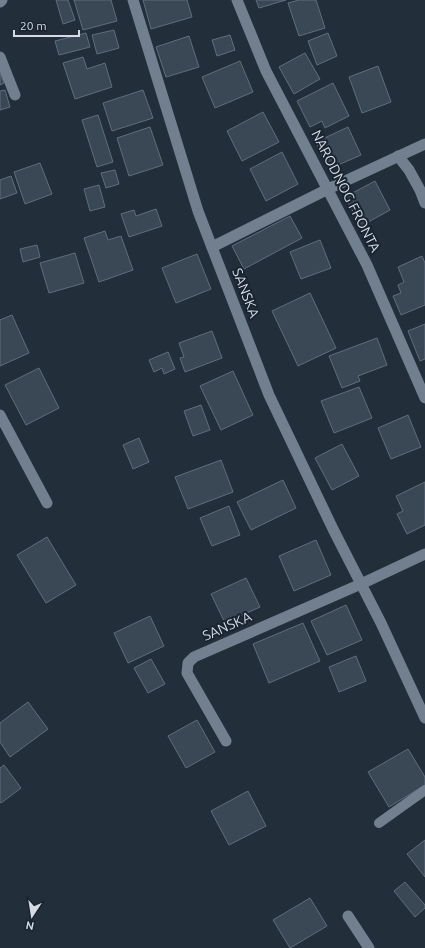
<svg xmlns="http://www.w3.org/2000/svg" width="425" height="948" viewBox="0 0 425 948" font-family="Ubuntu,sans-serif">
	<rect width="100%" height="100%" fill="#232e3b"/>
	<g fill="#3a4754" stroke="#606d7c">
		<path d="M56,0H68L75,20L63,24Z"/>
		<path d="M74,0H111L117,21L83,30Z"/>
		<path d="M143,0H187L192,17L151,29Z"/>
		<path d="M256,0H286L259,8Z"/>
		<path d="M299,0H316L325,28L299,36L288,3Z"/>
		<path d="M114,30L119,48L97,54L92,35Z"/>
		<path d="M86,33L90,47L59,55L55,41Z"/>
		<path d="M328,33L337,56L317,65L308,41Z"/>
		<path d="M230,35L235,50L217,56L212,40Z"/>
		<path d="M189,36L199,67L166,77L156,47Z"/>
		<path d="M305,53L320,79L294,94L279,67Z"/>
		<path d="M83,57L87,69L105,63L112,87L75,99L63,63Z"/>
		<path d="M240,61L253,92L215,108L202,77Z"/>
		<path d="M378,66L391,102L362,113L349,77Z"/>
		<path d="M0,73L4,83L0,85Z"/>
		<path d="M333,83L349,116L325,128L322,121L310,127L297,101Z"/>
		<path d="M5,90L10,107L0,110V91Z"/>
		<path d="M143,90L153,118L112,131L103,103Z"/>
		<path d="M263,112L279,142L242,161L227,131Z"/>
		<path d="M98,115L113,162L97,167L82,120Z"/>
		<path d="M150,127L163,165L129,176L117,138Z"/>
		<path d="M348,127L361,155L329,169L316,142Z"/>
		<path d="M282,152L298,184L266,201L250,169Z"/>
		<path d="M40,163L52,194L25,204L14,172Z"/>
		<path d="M115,170L119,184L106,188L101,173Z"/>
		<path d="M11,176L17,193L0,199V180Z"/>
		<path d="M375,181L390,210L361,226L345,197Z"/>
		<path d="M99,185L105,207L90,211L84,189Z"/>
		<path d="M156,209L162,226L129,237L121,214L134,210L136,216Z"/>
		<path d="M290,216L302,238L244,269L232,246Z"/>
		<path d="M105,231L108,240L121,236L133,270L99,282L84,238Z"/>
		<path d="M320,240L331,268L301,279L290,252Z"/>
		<path d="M37,245L40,257L23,262L20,249Z"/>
		<path d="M75,253L84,283L49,293L40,263Z"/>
		<path d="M197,254L211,289L176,303L162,268Z"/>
		<path d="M422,256L425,263V305L401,315L393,296L401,293L398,285L404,282L398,267Z"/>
		<path d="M310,293L336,348L298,366L272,311Z"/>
		<path d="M12,315L29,353L0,366V320Z"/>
		<path d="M425,324V359L420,361L408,331Z"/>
		<path d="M212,331L222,358L185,372L180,358L184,357L179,343Z"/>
		<path d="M377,338L387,365L358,376L360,381L342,388L329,356Z"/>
		<path d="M168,352L175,369L164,374L162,368L154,372L149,360Z"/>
		<path d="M39,368L59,408L26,425L5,385Z"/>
		<path d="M233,371L253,415L221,430L200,386Z"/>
		<path d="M359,387L372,418L334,433L321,401Z"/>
		<path d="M201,405L210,430L193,436L184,411Z"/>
		<path d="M408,415L421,447L391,459L378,428Z"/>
		<path d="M139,438L149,462L133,469L123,445Z"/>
		<path d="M342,444L359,476L332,490L315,458Z"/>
		<path d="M221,460L233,492L188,509L175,477Z"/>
		<path d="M283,480L296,508L251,530L237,502Z"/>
		<path d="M425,482V525L407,534L397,514L403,511L396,496Z"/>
		<path d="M229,506L240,535L212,546L200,518Z"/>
		<path d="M47,537L76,585L46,603L17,555Z"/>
		<path d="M316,540L331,575L294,591L279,556Z"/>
		<path d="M246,578L260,607L225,623L211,594Z"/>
		<path d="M346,605L362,640L327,655L311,621Z"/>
		<path d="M150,616L164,646L128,663L114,633Z"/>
		<path d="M303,623L320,661L269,683L253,644Z"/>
		<path d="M356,656L366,681L339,692L329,667Z"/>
		<path d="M151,659L165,684L148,693L134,668Z"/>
		<path d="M28,702L48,729L10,757L0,742V723Z"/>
		<path d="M197,720L215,752L186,768L168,736Z"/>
		<path d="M408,749L425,777V785L389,807L368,772Z"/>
		<path d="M4,765L21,788L1,803L0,802V768Z"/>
		<path d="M248,791L266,826L229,845L211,811Z"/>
		<path d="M425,840V877L407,854Z"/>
		<path d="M405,882L425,905V908L415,917L394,891Z"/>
		<path d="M310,898L327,926L290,948L273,920Z"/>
	</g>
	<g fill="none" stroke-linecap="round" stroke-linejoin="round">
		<path stroke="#727f8e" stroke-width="10" d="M379,823L425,790"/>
		<g stroke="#727f8e" stroke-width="11">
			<path d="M133,0L198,211L269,395L333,529L381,623L425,718"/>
			<path d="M237,0L266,71L367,265L425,398"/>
			<path d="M0,2L2,0"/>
			<path d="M0,57L15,95"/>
			<path d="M398,156L409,170L420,190L425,203"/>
			<path d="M212,247L328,189L425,144"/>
			<path d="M0,415L47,503"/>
			<path d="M226,741L187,673L188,663L194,657L361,584L425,554"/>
			<path d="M348,916L369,948"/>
		</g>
	</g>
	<g text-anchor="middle" stroke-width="4" stroke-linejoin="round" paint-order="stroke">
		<g font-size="14" fill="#d4dbe4" stroke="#192431">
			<text transform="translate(346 191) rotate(63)" y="5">NARODNOG FRONTA</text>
			<text transform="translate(246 293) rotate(69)" y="5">SANSKA</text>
			<text transform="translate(227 626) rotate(-24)" y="5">SANSKA</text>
		</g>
	</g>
	<g transform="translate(32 916) rotate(192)" stroke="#192431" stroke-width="3" paint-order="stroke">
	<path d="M0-3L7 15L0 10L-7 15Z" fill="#d4dbe4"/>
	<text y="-6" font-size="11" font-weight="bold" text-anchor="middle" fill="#d4dbe4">N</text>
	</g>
	<path d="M14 30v6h65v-6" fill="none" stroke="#d4dbe4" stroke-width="2"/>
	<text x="20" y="30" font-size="12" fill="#d4dbe4" stroke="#192431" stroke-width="3" paint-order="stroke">20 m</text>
</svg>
